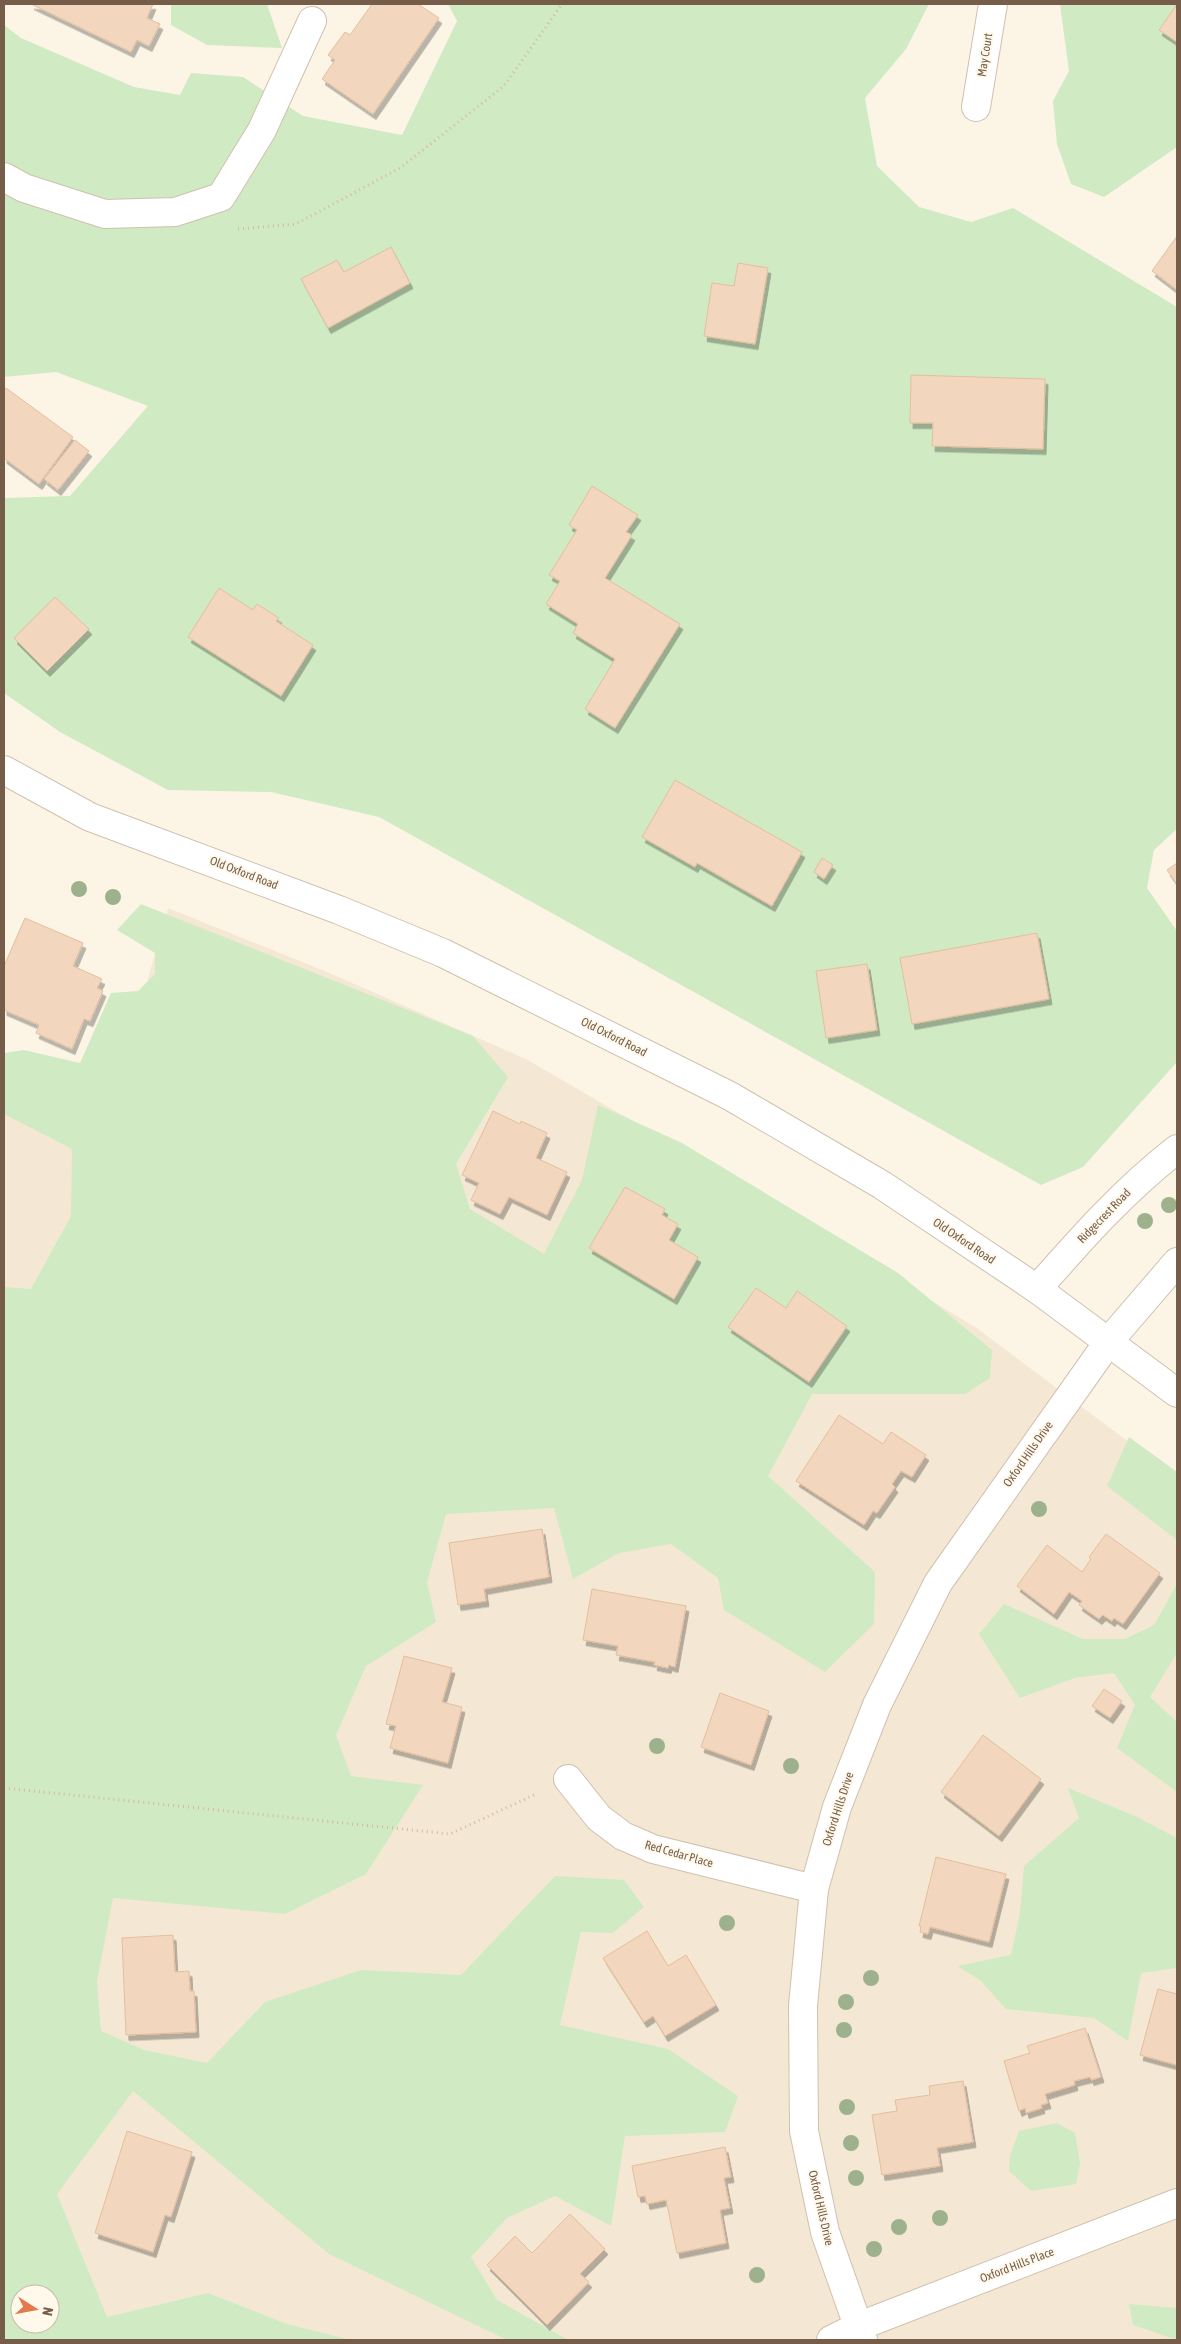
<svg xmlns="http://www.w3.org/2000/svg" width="1181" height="2344" viewBox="0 0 1181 2344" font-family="'Asap Condensed',sans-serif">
	<defs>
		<filter id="shadow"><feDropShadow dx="3" dy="5.5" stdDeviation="0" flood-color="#0004"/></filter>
	</defs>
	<rect width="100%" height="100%" fill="#fcf5e6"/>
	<path fill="#f4e8d4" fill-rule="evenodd" d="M168,908L327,972L526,1059L724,1174L978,1329L1177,1478V2340H4V1096L101,1144ZM20,2294H50V2324H20Z"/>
	<g fill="#d0eac4" fill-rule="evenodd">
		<path d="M171,4H267L282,48L207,45L171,25Z"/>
		<path d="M448,4H929L906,49L865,98L877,166L919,207L971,222L1013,208L1177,307V829L1154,850L1147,888L1177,931V1062L1083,1167L1041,1185L379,817L271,792L168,790L60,732L4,693V498L70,496L148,406L56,372L4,377V25L21,38L134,87L180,95L191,73L243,77L303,116L402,135L457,21Z"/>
		<path d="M1060,4H1177V147L1104,197L1071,184L1057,144L1053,101L1069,71Z"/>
		<path d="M141,904L473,1036L508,1077L456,1164L470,1209L544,1254L582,1180L598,1105L682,1143L898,1273L992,1350L990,1378L965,1394H812L768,1476L875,1572L874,1624L825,1672L724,1610L718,1578L671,1544L619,1553L573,1579L554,1508L446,1514L427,1582L436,1622L366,1666L336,1735L351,1776L423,1785L366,1874L285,1914L113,1898L97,1981L101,2031L144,2050L207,2063L265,2002L361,1970L461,1975L555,1876L624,1880L644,1907L613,1933L581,1932L560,2025L668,2049L738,2096L725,2132L625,2136L611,2226L555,2196L507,2218L471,2257L497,2300L568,2340H507L329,2254L133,2091L57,2194L107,2317L208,2293L287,2324L351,2340H4V1287L31,1289L71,1216L72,1149L4,1114V1053L24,1050L80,1063L111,993L138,991L155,974V953L117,930ZM20,2294H50V2324H20Z"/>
		<path d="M1129,1437L1177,1472V1540L1107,1486Z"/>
		<path d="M1177,1584V1653L1150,1697L1177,1722V1792L1117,1748L1135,1705L1114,1673L1075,1678L1020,1698L979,1634L1004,1604L1083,1639H1125L1154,1625Z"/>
		<path d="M1068,1788L1137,1817L1177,1838V1968L1141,1973L1128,2041L1094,2018L1006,2009L980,1980L957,1966L1011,1955L1020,1913L1024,1866L1079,1818Z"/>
		<path d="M1057,2123L1075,2133L1080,2163L1076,2184L1031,2191L1009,2171L1010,2156L1019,2131Z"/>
		<path d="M1129,2304L1177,2308V2340L1133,2325Z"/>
	</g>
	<g fill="#f2d6bd" stroke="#e4be9d" filter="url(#shadow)">
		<path d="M31,4H153L147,18L160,24L149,46L137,40L131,52Z"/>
		<path d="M372,4H418L439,18L373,114L322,79L335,60L328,55L345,32L350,35Z"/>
		<path d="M1177,4V42L1159,30Z"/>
		<path d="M1177,236V290L1152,271Z"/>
		<path d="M391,247L410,283L328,328L301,279L337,260L344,272Z"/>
		<path d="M738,263L768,268L755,344L704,336L712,283L734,286Z"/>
		<path d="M911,375L1045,379L1043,449L932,446L933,423H910Z"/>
		<path d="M6,388L73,437L39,484L4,458V391Z"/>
		<path d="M75,440L89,451L58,490L44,479Z"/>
		<path d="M592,486L638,515L626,532L632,535L605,578L680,624L615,728L585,709L615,659L573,633L578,624L546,604L560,581L549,575L577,530L569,525Z"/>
		<path d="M219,588L253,610L257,604L279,618L276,621L313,645L281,696L188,637Z"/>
		<path d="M55,597L89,629L47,671L14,638Z"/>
		<path d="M675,780L802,852L772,906L697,863L695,867L642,837Z"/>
		<path d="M822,858L833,865L824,879L814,872Z"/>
		<path d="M1177,863V884L1167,870Z"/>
		<path d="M25,918L83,943L73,966L102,979L97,988L103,991L90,1021L84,1019L72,1049L36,1033L39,1025L4,1010V966Z"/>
		<path d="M1037,933L1049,999L912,1024L900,958Z"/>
		<path d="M867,964L877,1030L826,1038L816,971Z"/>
		<path d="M493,1111L520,1124L521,1121L547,1133L536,1158L567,1172L547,1215L509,1197L500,1214L471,1200L479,1183L462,1175Z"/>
		<path d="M625,1187L665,1209L662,1215L678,1224L669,1240L698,1257L674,1299L589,1248Z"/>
		<path d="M756,1288L786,1308L797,1291L847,1326L809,1382L728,1327Z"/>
		<path d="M839,1415L883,1444L891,1432L926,1455L912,1477L901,1471L892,1484L895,1487L877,1513L873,1511L864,1525L796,1481Z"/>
		<path d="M542,1529L549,1577L484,1589L486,1601L458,1605L449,1543Z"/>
		<path d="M1106,1534L1160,1573L1123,1624L1114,1618L1112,1621L1103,1615L1099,1619L1079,1605L1082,1601L1069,1592L1054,1614L1017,1586L1047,1545L1082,1572L1091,1559L1089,1557Z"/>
		<path d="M592,1589L686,1606L675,1667L669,1665L668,1668L654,1665L655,1662L616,1655L618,1646L583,1640Z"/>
		<path d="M404,1656L452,1668L442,1702L462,1707L448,1763L390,1748L396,1726L386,1724Z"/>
		<path d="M1104,1689L1122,1701L1110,1718L1092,1706Z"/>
		<path d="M720,1693L769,1711L751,1765L701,1747Z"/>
		<path d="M983,1735L1041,1779L999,1836L941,1792Z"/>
		<path d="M936,1857L1006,1874L989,1942L930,1927L928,1934L920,1932L921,1926H919Z"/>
		<path d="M647,1931L668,1966L686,1955L716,2005L665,2036L653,2016L644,2022L603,1958Z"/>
		<path d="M173,1935L175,1972L189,1971L190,1991H194L196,2032L126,2035L122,1938Z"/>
		<path d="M1158,1989L1177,1994V2065L1140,2055Z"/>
		<path d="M1085,2028L1101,2077L1091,2080L1090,2077L1074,2081L1075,2085L1045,2094L1048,2103L1041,2105L1042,2108L1026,2113L1025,2108L1019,2111L1004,2061L1030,2053L1027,2046Z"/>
		<path d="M963,2081L973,2142L937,2148L940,2166L882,2175L872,2115L897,2111L895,2100L930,2095L929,2086Z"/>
		<path d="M127,2131L192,2152L171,2217L165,2215L153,2252L95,2233Z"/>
		<path d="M725,2147L731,2177L724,2178L730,2208L720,2210L726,2243L677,2253L666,2200L647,2204L645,2196L638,2197L632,2166Z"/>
		<path d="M570,2214L605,2249L580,2274L589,2282L547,2325L487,2265L515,2236L532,2253Z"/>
	</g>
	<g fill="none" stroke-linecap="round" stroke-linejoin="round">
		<defs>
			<g id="minor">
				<path d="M976,107L993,4"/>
				<path d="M4,177L24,188L105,214L175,212L221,197L262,130L312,21"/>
				<path d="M4,770L90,817L339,910L443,953L730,1096L882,1185L1037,1289L1177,1393"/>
				<path d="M1037,1289C1081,1239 1124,1190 1177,1149"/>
				<path d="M568,1779L599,1818L623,1836L653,1849L814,1889"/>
				<path d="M831,2340L857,2327L1177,2203"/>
				<path d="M863,2340L825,2232L804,2131L803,2006L814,1889L837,1807L877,1705L938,1583L1109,1341L1177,1262"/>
			</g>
		</defs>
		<use href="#minor" stroke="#d0c0ae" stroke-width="30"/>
		<g stroke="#d7b9a0" stroke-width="3" stroke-dasharray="1 4" stroke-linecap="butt">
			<path d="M238,229L296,224L400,168L504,86L562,4"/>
			<path d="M4,1788L450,1834L536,1794"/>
		</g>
		<use href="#minor" stroke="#fff" stroke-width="28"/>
	</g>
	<g fill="#9db28c">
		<circle cx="79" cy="889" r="8"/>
		<circle cx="113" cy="897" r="8"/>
		<circle cx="1169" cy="1205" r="8"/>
		<circle cx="1145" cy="1221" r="8"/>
		<circle cx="1039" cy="1509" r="8"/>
		<circle cx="657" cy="1746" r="8"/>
		<circle cx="791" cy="1766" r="8"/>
		<circle cx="727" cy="1923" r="8"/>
		<circle cx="871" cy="1978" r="8"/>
		<circle cx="846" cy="2002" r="8"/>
		<circle cx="844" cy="2030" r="8"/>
		<circle cx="847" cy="2107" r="8"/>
		<circle cx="851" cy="2143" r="8"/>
		<circle cx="856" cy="2178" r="8"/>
		<circle cx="940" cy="2218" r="8"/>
		<circle cx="899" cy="2227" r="8"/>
		<circle cx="874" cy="2249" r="8"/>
		<circle cx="757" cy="2275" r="8"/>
	</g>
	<g text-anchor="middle" stroke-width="4" stroke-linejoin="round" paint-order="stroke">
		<g font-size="12" fill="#765d4a" stroke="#fff9ec">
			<text transform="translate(985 55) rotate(-81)" y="4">May Court</text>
			<text transform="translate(244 873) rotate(21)" y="4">Old Oxford Road</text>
			<text transform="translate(614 1037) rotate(27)" y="4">Old Oxford Road</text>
			<text transform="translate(1104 1216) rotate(-46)" y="4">Ridgecrest Road</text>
			<text transform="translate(964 1241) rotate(34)" y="4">Old Oxford Road</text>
			<text transform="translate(1028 1454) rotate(-55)" y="4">Oxford Hills Drive</text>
			<text transform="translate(838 1809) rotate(-72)" y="4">Oxford Hills Drive</text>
			<text transform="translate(679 1854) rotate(16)" y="4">Red Cedar Place</text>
			<text transform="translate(821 2208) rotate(77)" y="4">Oxford Hills Drive</text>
			<text transform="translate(1017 2265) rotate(-21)" y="4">Oxford Hills Place</text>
		</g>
	</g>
	<rect width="1181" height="2344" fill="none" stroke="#765d4a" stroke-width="10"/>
	<g transform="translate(35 2309) rotate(101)"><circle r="24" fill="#fff9ec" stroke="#c8bbab"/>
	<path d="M0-4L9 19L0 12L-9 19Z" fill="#e6794b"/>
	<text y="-8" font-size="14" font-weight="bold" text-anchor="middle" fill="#765d4a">N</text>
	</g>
</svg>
